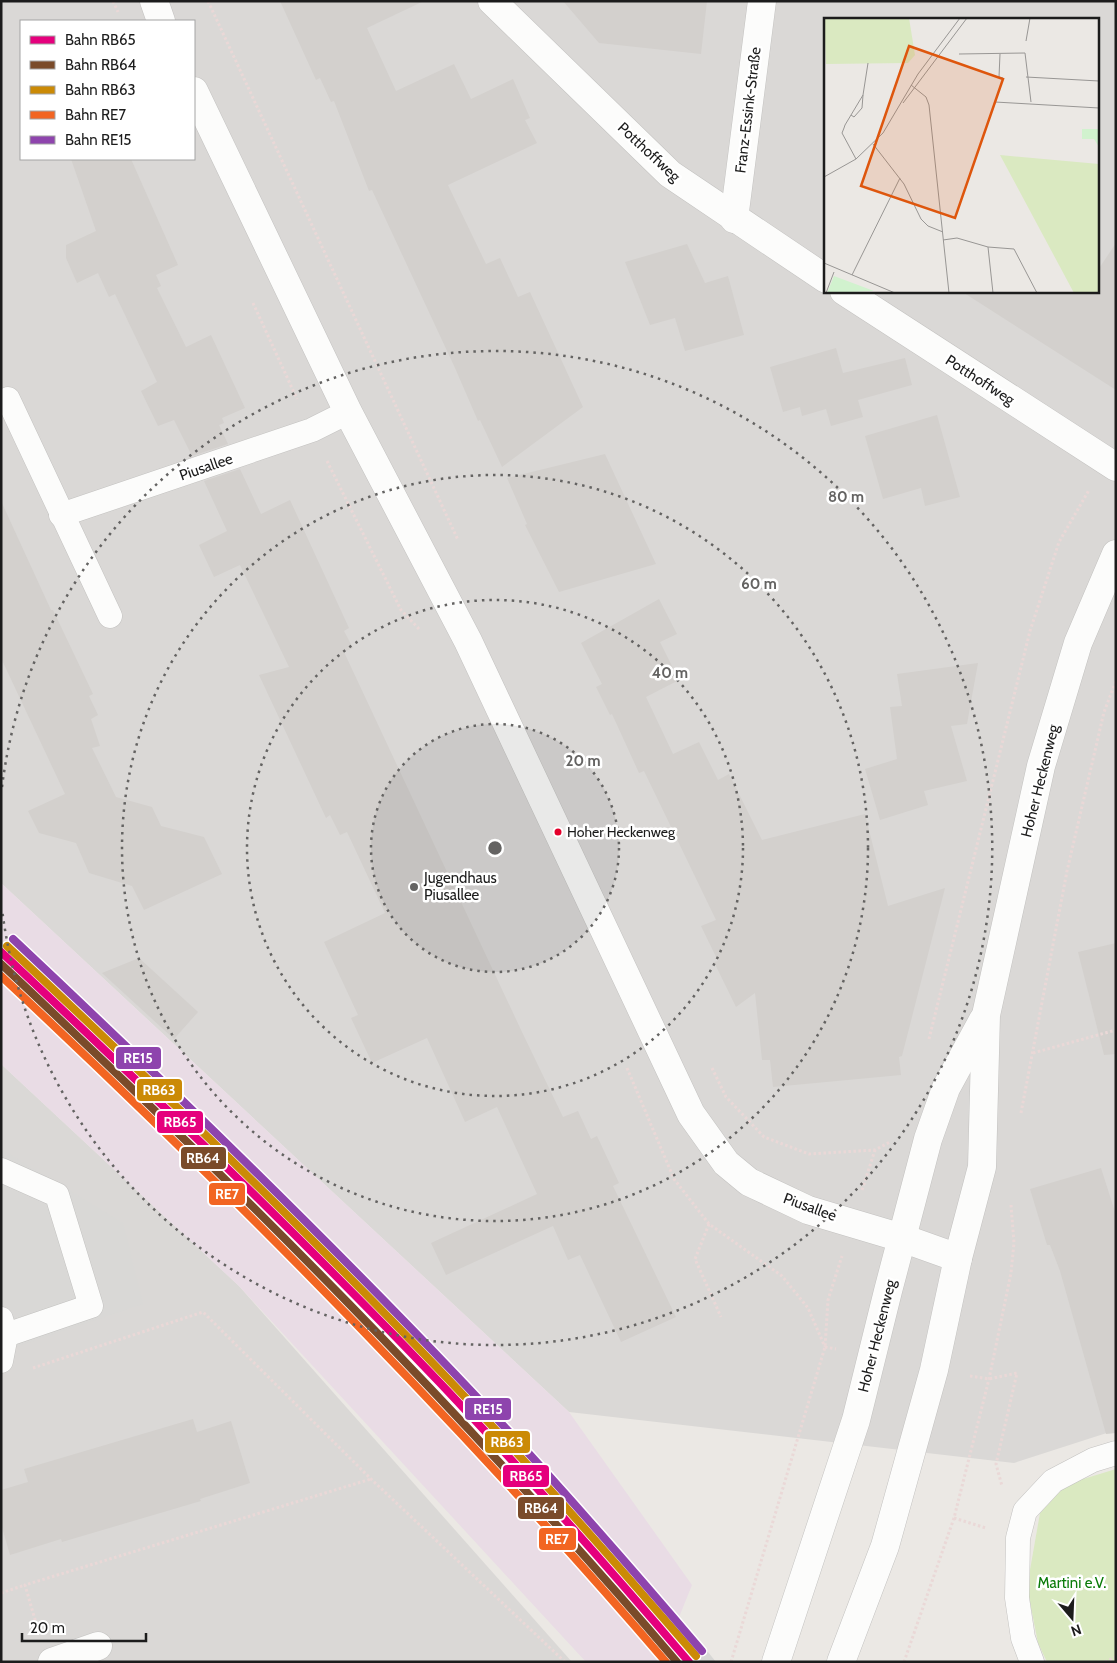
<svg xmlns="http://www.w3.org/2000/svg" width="1117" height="1663" viewBox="0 0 1117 1663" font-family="Cabin,sans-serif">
	<rect width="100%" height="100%" fill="#ebe8e4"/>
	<g fill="#dad8d6" fill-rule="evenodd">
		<path d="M1,1H1116V1430L1014,1463L569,1412L1,883ZM826,19H1098V291H826ZM21,21H194V159H21Z"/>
		<path d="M1,1064L239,1286L572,1662H1Z"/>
	</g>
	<path fill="#e9dce5" d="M1,883L569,1412L692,1585L661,1662H586L239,1286L1,1064Z"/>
	<path fill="#d9d8d6" d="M1,1149L123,1223L143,1304L1,1352Z"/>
	<path fill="#dae9c1" d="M1116,1469V1662H1047L1038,1643L1027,1587L1040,1513L1067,1484Z"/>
	<path fill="#d7d7d5" d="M684,1622L716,1662H669Z"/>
	<g fill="#d3d0cd">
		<path d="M280,1H424L367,28L396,91L454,64L471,99L513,79L530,118L525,120L537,143L448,185L486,264L500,258L518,297L530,292L583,407L502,467L480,420L478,421L455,368L372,190L369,191L334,101L331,102L320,78L316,80Z"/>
		<path d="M563,1H707L701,54L599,43Z"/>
		<path d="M71,159H131L178,265L156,275L161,286L157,288L186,347L211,335L245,408L222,418L224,423L219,425L228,444L192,456L174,420L158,426L141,391L157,382L115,294L109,297L98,273L77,283L66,258V245L96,231Z"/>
		<path d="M1116,243V390L961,291H1098V270Z"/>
		<path d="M687,244L705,283L728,276L744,335L685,351L675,318L650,325L625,262Z"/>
		<path d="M836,348L843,373L905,358L912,385L858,400L863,417L831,426L826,409L802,416L800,407L783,412L770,367Z"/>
		<path d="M937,415L960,497L925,506L921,488L883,499L865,436Z"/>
		<path d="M605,454L656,564L559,592L525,525L527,524L507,478Z"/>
		<path d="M240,469L261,514L290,500L349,628L344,631L353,648L344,652L522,1032L563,1117L578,1111L591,1139L597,1136L619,1183L613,1186L676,1317L621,1342L580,1255L568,1260L553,1226L446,1275L431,1243L537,1194L497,1107L465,1122L427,1038L372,1063L351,1018L358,1015L324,942L385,913L347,832L340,835L330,815L326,818L259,675L289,667L240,565L214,577L199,545L227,531L204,481Z"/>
		<path d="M1,501L51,610H53L93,694L89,696L98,715L91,719L100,746L92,748L116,797L152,807L161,826L204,837L222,874L144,910L132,886L89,873L76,843L39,833L28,811L65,794L1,658Z"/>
		<path d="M659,599L677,634L660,642L679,680L646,697L673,754L699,742L718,780L729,774L762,840L865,814L888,906L945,888L902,1056L899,1057L901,1075L773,1087L770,1060H762L755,993L736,1007L714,962L718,961L701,926L716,920L644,771L639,773L612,714L610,715L596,687L602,684L581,643Z"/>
		<path d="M978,663L967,724L951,726L967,781L924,791L928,805L880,820L865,769L897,759L890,707L902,706L897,674Z"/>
		<path d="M1116,943V1054L1104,1055L1078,952Z"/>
		<path d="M139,958L198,1012L174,1039L102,973Z"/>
		<path d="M1101,1168L1116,1215V1433L1106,1434L1060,1271L1050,1245H1047L1030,1189Z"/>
		<path d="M193,1419L197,1432L231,1421L250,1483L200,1499L201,1501L62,1542L61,1539L10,1555L1,1524V1490L28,1482L24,1469Z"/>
	</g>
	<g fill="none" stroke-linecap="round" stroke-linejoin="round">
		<defs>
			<g id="service">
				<path d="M8,399L110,616"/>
				<path d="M61,515L312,430L348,412"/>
				<path d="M1,1170L57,1195L91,1306L6,1335"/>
				<path d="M1,1319L6,1335L1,1361"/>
				<path d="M1032,1662L1023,1638L1017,1598L1018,1538L1025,1511L1053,1481L1093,1460L1116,1453"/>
			</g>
			<g id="minor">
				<path d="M154,1L161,21"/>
				<path d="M492,1L670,174L826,279"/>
				<path d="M194,91L348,412L468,641L691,1114L726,1163L749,1182L808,1210L902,1238L958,1258"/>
				<path d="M734,219L762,1"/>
				<path d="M844,291L1116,467"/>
				<path d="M52,1662L98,1646"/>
			</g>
			<g id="tertiary">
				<path d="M776,1662L856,1420L888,1291L928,1139L946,1088L983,1020"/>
				<path d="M841,1662L885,1546L934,1370L958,1258L982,1167L986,1015L1041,766L1078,643L1116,554"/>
			</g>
		</defs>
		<use href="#service" stroke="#c3c2c0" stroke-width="25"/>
		<use href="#minor" stroke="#c3c2c0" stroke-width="29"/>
		<use href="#tertiary" stroke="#c3c2c0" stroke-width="29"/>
		<g stroke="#ead8d7" stroke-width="3" stroke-dasharray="2.5 2.5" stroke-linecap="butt">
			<path d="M113,1L118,12"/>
			<path d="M208,1L458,540"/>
			<path d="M253,303L297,399"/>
			<path d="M327,461L401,610L420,630"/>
			<path d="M929,1039L1030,631L1059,542L1089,490"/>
			<path d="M1033,1053L1116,1030"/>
			<path d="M627,1068L674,1179L709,1224L782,1276L808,1308L825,1347"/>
			<path d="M712,1068L726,1097L764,1137L809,1154L875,1150L890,1142"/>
			<path d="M1021,1113L1067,871L1104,712L1116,681"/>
			<path d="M862,1190L875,1150"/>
			<path d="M709,1224L695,1259L721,1317"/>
			<path d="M825,1347L836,1349"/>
			<path d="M33,1368L203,1312L371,1479L565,1662"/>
			<path d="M970,1376L989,1379L1017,1373L996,1464L1002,1486"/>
			<path d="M954,1518L986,1528"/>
			<path d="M1,1593L25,1585"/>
			<path d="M38,1630L25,1585L371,1479"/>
			<path d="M731,1662L825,1347L828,1300L842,1256"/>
			<path d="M904,1662L954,1518L989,1379L1011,1273L1014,1243L1011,1205"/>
			<path d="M1105,1662L1116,1657"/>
		</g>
		<use href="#service" stroke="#fcfcfb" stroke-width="24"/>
		<use href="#minor" stroke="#fcfcfb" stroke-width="28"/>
		<use href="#tertiary" stroke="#fcfcfb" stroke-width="28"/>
		<defs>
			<path id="rail-1" d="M1,952C151,1093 299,1235 441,1384C526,1474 608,1567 689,1662"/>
			<path id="rail-2" d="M1,964C238,1186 466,1415 677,1662"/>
			<path id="rail-3" d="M7,946C157,1086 305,1229 447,1378C533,1468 615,1562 696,1656"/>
			<path id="rail-4" d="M1,976C234,1194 458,1420 666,1662"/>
			<path id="rail-5" d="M13,939C163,1080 311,1223 453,1372C539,1462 621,1556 702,1651"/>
		</defs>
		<use href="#rail-1" stroke="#fff" stroke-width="11"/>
		<use href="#rail-2" stroke="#fff" stroke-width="11"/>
		<use href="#rail-3" stroke="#fff" stroke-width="11"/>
		<use href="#rail-4" stroke="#fff" stroke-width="11"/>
		<use href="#rail-5" stroke="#fff" stroke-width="11"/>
		<use href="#rail-1" stroke="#e5007d" stroke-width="8"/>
		<use href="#rail-2" stroke="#7a4b2a" stroke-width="8"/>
		<use href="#rail-3" stroke="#cb8a06" stroke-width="8"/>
		<use href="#rail-4" stroke="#f26522" stroke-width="8"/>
		<use href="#rail-5" stroke="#8e44ad" stroke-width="8"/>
	</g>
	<circle cx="495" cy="848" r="124" fill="#646362" fill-opacity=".12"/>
	<g fill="none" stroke="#646362" stroke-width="2.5" stroke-dasharray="2.5 5">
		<circle cx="495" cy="848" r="124"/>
		<circle cx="495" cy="848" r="248"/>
		<circle cx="495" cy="848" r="373"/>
		<path d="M2 787A497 497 0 1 1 2 909"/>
	</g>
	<circle fill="#e4002b" stroke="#fff" stroke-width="2" cx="558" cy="832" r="4.5"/>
	<circle fill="#646362" stroke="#fff" stroke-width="2" cx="414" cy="887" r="5"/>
	<g text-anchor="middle" stroke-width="5" stroke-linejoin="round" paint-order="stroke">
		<g font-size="14" fill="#1c1c1c" stroke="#fff" text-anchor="start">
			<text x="567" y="837">Hoher Heckenweg</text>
		</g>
		<g font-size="15" fill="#1c1c1c" stroke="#fff">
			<text transform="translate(748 110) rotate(-83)" y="5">Franz-Essink-Straße</text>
			<text transform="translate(649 152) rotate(43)" y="5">Potthoffweg</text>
			<text transform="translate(980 380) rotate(33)" y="5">Potthoffweg</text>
			<text transform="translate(206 467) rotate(-19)" y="5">Piusallee</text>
			<text transform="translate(1040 781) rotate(-76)" y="5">Hoher Heckenweg</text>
			<text transform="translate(810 1207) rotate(20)" y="5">Piusallee</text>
			<text transform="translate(877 1336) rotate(-76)" y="5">Hoher Heckenweg</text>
		</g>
		<g font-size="15" fill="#1c1c1c" stroke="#fff" text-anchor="start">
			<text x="424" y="883">Jugendhaus<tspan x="424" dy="17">Piusallee</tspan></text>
		</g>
		<g font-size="15" fill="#0a7b09" stroke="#fff">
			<text x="1072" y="1588">Martini e.V.</text>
		</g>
	</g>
	<g transform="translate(824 18)">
		<rect width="275" height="275" fill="#ebe8e4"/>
		<path d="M0,0H85L91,37L84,45L2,46ZM176,137L275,146V275H250Z" fill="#dae9c1"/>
		<path d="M258,111H274L275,129L270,121H258ZM10,258L50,273L3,275Z" fill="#d1f2ce"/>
		<path fill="none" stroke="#989694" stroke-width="1" d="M202,23L206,0M135,36L201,35L207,84M176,36L175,59L179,60M202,59L275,63M87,67L102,79L105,87L125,275M39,77L44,45M171,84L275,90M79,85L143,0M27,97L30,99L38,90L39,77L21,107L20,110L18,115L32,141M49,126L80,166L97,201L104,208L119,214M0,159L32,141L59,115L94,56L136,0M119,222L133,220L164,229L190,231L213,275M164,229L169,275M0,245L71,275M28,257L76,160M2,275L10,254"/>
		<path fill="#de560d" fill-opacity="0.15" stroke="#de560d" stroke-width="2.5" d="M85,28L179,61L131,200L37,168Z"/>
		<rect width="275" height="275" fill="none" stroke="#1c1c1c" stroke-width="2.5"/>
	</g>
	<circle cx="495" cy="848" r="8" fill="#646362" stroke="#fff" stroke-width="2.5"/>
	<g font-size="15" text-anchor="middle" font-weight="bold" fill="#646362" stroke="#fff" stroke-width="5" stroke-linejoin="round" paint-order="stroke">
		<text x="846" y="502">80 m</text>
		<text x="759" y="589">60 m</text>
		<text x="670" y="678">40 m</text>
		<text x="583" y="766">20 m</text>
	</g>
	<g stroke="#fff" stroke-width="2">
		<rect x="115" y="1046" width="47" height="24" rx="5" fill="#8e44ad"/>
		<rect x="136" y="1078" width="47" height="24" rx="5" fill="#cb8a06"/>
		<rect x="156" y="1110" width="48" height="24" rx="5" fill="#e5007d"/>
		<rect x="180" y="1146" width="47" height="24" rx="5" fill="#7a4b2a"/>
		<rect x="208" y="1182" width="38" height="24" rx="5" fill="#f26522"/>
		<rect x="464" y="1397" width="48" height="24" rx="5" fill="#8e44ad"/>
		<rect x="484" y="1430" width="47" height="24" rx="5" fill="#cb8a06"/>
		<rect x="502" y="1464" width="48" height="24" rx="5" fill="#e5007d"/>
		<rect x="517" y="1496" width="48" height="24" rx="5" fill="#7a4b2a"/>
		<rect x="538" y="1527" width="39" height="24" rx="5" fill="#f26522"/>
	</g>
	<g font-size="14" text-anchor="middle" font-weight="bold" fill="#fff">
		<text x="138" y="1063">RE15</text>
		<text x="159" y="1095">RB63</text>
		<text x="180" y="1127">RB65</text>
		<text x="203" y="1163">RB64</text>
		<text x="227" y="1199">RE7</text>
		<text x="488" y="1414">RE15</text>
		<text x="507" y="1447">RB63</text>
		<text x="526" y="1481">RB65</text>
		<text x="541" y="1513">RB64</text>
		<text x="557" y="1544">RE7</text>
	</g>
	<rect width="1117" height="1663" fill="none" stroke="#1c1c1c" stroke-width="5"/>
	<rect x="20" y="20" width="175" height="140" fill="#ffffff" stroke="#a4a4a4"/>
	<rect x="30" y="36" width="25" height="8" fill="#e5007d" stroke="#a4a4a4"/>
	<text x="65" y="45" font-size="15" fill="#1c1c1c">Bahn RB65</text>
	<rect x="30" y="61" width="25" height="8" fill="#7a4b2a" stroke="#a4a4a4"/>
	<text x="65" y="70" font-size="15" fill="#1c1c1c">Bahn RB64</text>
	<rect x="30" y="86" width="25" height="8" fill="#cb8a06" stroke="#a4a4a4"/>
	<text x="65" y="95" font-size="15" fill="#1c1c1c">Bahn RB63</text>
	<rect x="30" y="111" width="25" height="8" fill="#f26522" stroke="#a4a4a4"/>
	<text x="65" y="120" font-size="15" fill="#1c1c1c">Bahn RE7</text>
	<rect x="30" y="136" width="25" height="8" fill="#8e44ad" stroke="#a4a4a4"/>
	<text x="65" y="145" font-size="15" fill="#1c1c1c">Bahn RE15</text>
	<g transform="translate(1072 1618) rotate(161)" stroke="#ffffff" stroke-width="4" paint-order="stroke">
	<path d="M0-4L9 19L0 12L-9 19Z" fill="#1c1c1c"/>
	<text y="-8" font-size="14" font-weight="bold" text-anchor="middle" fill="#1c1c1c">N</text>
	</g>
	<path d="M22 1633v8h124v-8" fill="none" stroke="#1c1c1c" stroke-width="2.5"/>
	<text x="30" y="1633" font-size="15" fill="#1c1c1c" stroke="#ffffff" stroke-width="4" paint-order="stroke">20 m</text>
</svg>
